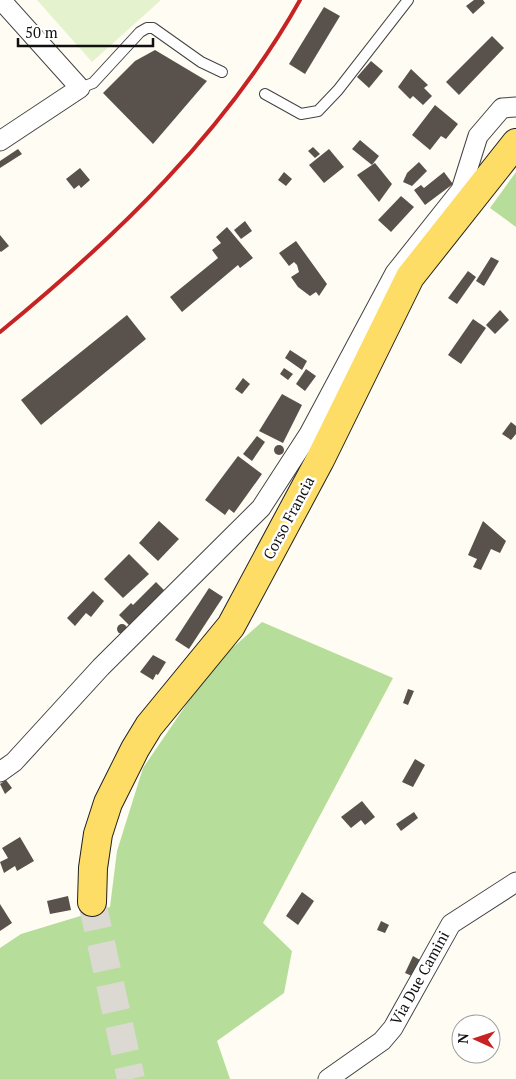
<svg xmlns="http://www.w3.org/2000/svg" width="516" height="1079" viewBox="0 0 516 1079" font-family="'PT Serif',serif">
	<rect width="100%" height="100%" fill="#fffdf3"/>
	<g fill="#b6dd99">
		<path d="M516,172V227L490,208Z"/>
		<path d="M262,622L393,678L263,923L292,951L284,993L217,1041L230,1079H0V948L21,934L110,907L117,851L143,768L214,664Z"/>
	</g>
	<path fill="#e4f3cd" d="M37,0H161L92,62Z"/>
	<g fill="#59524c">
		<path d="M474,0H483L485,3L473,14L466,6Z"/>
		<path d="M324,7L340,16L305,74L289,64Z"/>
		<path d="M492,36L504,48L459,95L446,82Z"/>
		<path d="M155,50L207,81L153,144L103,93L135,61Z"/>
		<path d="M371,61L383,71L369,88L357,77Z"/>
		<path d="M411,69L428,85L424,88L432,96L423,105L413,96L410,99L398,87Z"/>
		<path d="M435,105L458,124L446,139L441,136L430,150L412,135Z"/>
		<path d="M360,140L379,156L372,165L352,149Z"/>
		<path d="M313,147L320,154L315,158L308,151Z"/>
		<path d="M18,149L22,154L0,168V161Z"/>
		<path d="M329,149L344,167L324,183L309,165Z"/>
		<path d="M419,162L427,171L412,186L403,182L407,173Z"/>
		<path d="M375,163L392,184L379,202L357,175Z"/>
		<path d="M80,168L90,180L81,188L79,185L74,189L66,179Z"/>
		<path d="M284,172L292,179L286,186L278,180Z"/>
		<path d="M444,172L453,184L425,205L414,190L421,185L424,188Z"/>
		<path d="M401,196L414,207L391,232L378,220Z"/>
		<path d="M245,221L252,231L241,239L234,230Z"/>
		<path d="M227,227L253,258L240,268L238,265L182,312L170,297L218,258L212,250L221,243L216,237Z"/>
		<path d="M0,235L9,246L1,252L0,251Z"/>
		<path d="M296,241L327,284L319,296L316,292L310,296L298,287L291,277L299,272L297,265L294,262L289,266L279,253Z"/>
		<path d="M491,257L499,261L484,286L476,281Z"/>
		<path d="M468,271L476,277L457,304L448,298Z"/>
		<path d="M500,310L509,320L495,334L486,325Z"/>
		<path d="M127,315L146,339L41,425L21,400Z"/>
		<path d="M473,319L486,328L461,364L448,355Z"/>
		<path d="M290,350L307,361L302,370L285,358Z"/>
		<path d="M284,368L293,374L288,380L280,374Z"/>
		<path d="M306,369L316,376L305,391L296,384Z"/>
		<path d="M243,378L250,384L242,394L235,389Z"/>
		<path d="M282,394L302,405L283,443L259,431Z"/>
		<path d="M511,422L516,426V434L511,440L502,434Z"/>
		<path d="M257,436L265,442L252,461L243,454Z"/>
		<circle cx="279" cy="450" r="5"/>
		<path d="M238,456L262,474L234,513L229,509L225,515L205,500Z"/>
		<path d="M159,521L179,539L158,561L139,543Z"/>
		<path d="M483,521L506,541L500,553L491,549L481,570L473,567L477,559L468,555Z"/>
		<path d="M129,554L149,574L123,598L104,579Z"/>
		<path d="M156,582L167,593L132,628L119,615L131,603L133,605Z"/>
		<path d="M209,588L223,597L189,649L175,640Z"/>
		<path d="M93,591L104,601L91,617L86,613L75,626L67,618Z"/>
		<circle cx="122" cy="629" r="5"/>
		<path d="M153,655L166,662L158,675L156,674L153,680L140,672Z"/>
		<path d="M408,689L414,691L408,705L403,703Z"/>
		<path d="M415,759L425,765L413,787L402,782Z"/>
		<path d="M6,780L12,788L5,794L0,784Z"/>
		<path d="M362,801L375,817L365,825L361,820L351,828L341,817Z"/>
		<path d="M414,812L418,818L401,831L396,824Z"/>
		<path d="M20,837L34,861L17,871L15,866L4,873L0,862L8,858L2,848Z"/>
		<path d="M302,892L314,901L298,925L286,916Z"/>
		<path d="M68,896L71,910L50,914L47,901Z"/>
		<path d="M0,904L12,923L0,931Z"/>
		<path d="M381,921L389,925L385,933L377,930Z"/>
		<path d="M413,956L420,960L412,976L405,973Z"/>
	</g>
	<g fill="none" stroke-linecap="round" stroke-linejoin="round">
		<path stroke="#dbd9d1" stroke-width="28" stroke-dasharray="28 14" stroke-linecap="butt" d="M92,902L131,1079"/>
		<defs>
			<g id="service">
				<path d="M80,88L93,83L140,32L147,28H153L201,62L222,72"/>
				<path d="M265,94L301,114L318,111L338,90L408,0"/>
			</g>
			<g id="minor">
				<path d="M0,141L80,88L1,0"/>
				<path d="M0,772L14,762L101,667L261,508L309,434L395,273L461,190L478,136L502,108L516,107"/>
				<path d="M328,1079L382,1041L393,1028L451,924L516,882"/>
			</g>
			<path id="primary" d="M92,902L93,868L98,834L108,803L135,749L149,726L231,626L320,460L410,277L516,143"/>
		</defs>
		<use href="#service" stroke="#434343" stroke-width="12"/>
		<use href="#minor" stroke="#434343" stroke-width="21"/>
		<use href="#primary" stroke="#212121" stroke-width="30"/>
		<use href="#service" stroke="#fff" stroke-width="10"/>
		<use href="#minor" stroke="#fff" stroke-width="19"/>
		<use href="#primary" stroke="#fddd66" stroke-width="28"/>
		<path stroke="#c72224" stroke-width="4" d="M0,332C116,237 226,132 300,0"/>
	</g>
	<g text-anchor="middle" stroke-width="5" stroke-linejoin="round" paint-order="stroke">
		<g font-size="15" fill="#101010" stroke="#fff">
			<text transform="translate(289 518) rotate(-62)" y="5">Corso Francia</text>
			<text transform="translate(420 978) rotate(-61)" y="5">Via Due Camini</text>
		</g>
	</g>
	<g transform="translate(476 1039) rotate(273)"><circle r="24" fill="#ffffff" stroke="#9f9f9f"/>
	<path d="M0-4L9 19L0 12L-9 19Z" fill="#c72224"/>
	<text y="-8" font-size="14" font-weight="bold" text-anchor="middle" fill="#101010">N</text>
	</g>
	<path d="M18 38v8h135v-8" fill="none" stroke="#101010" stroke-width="2.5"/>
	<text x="25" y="38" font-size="15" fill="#101010" stroke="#ffffff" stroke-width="4" paint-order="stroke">50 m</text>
</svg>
